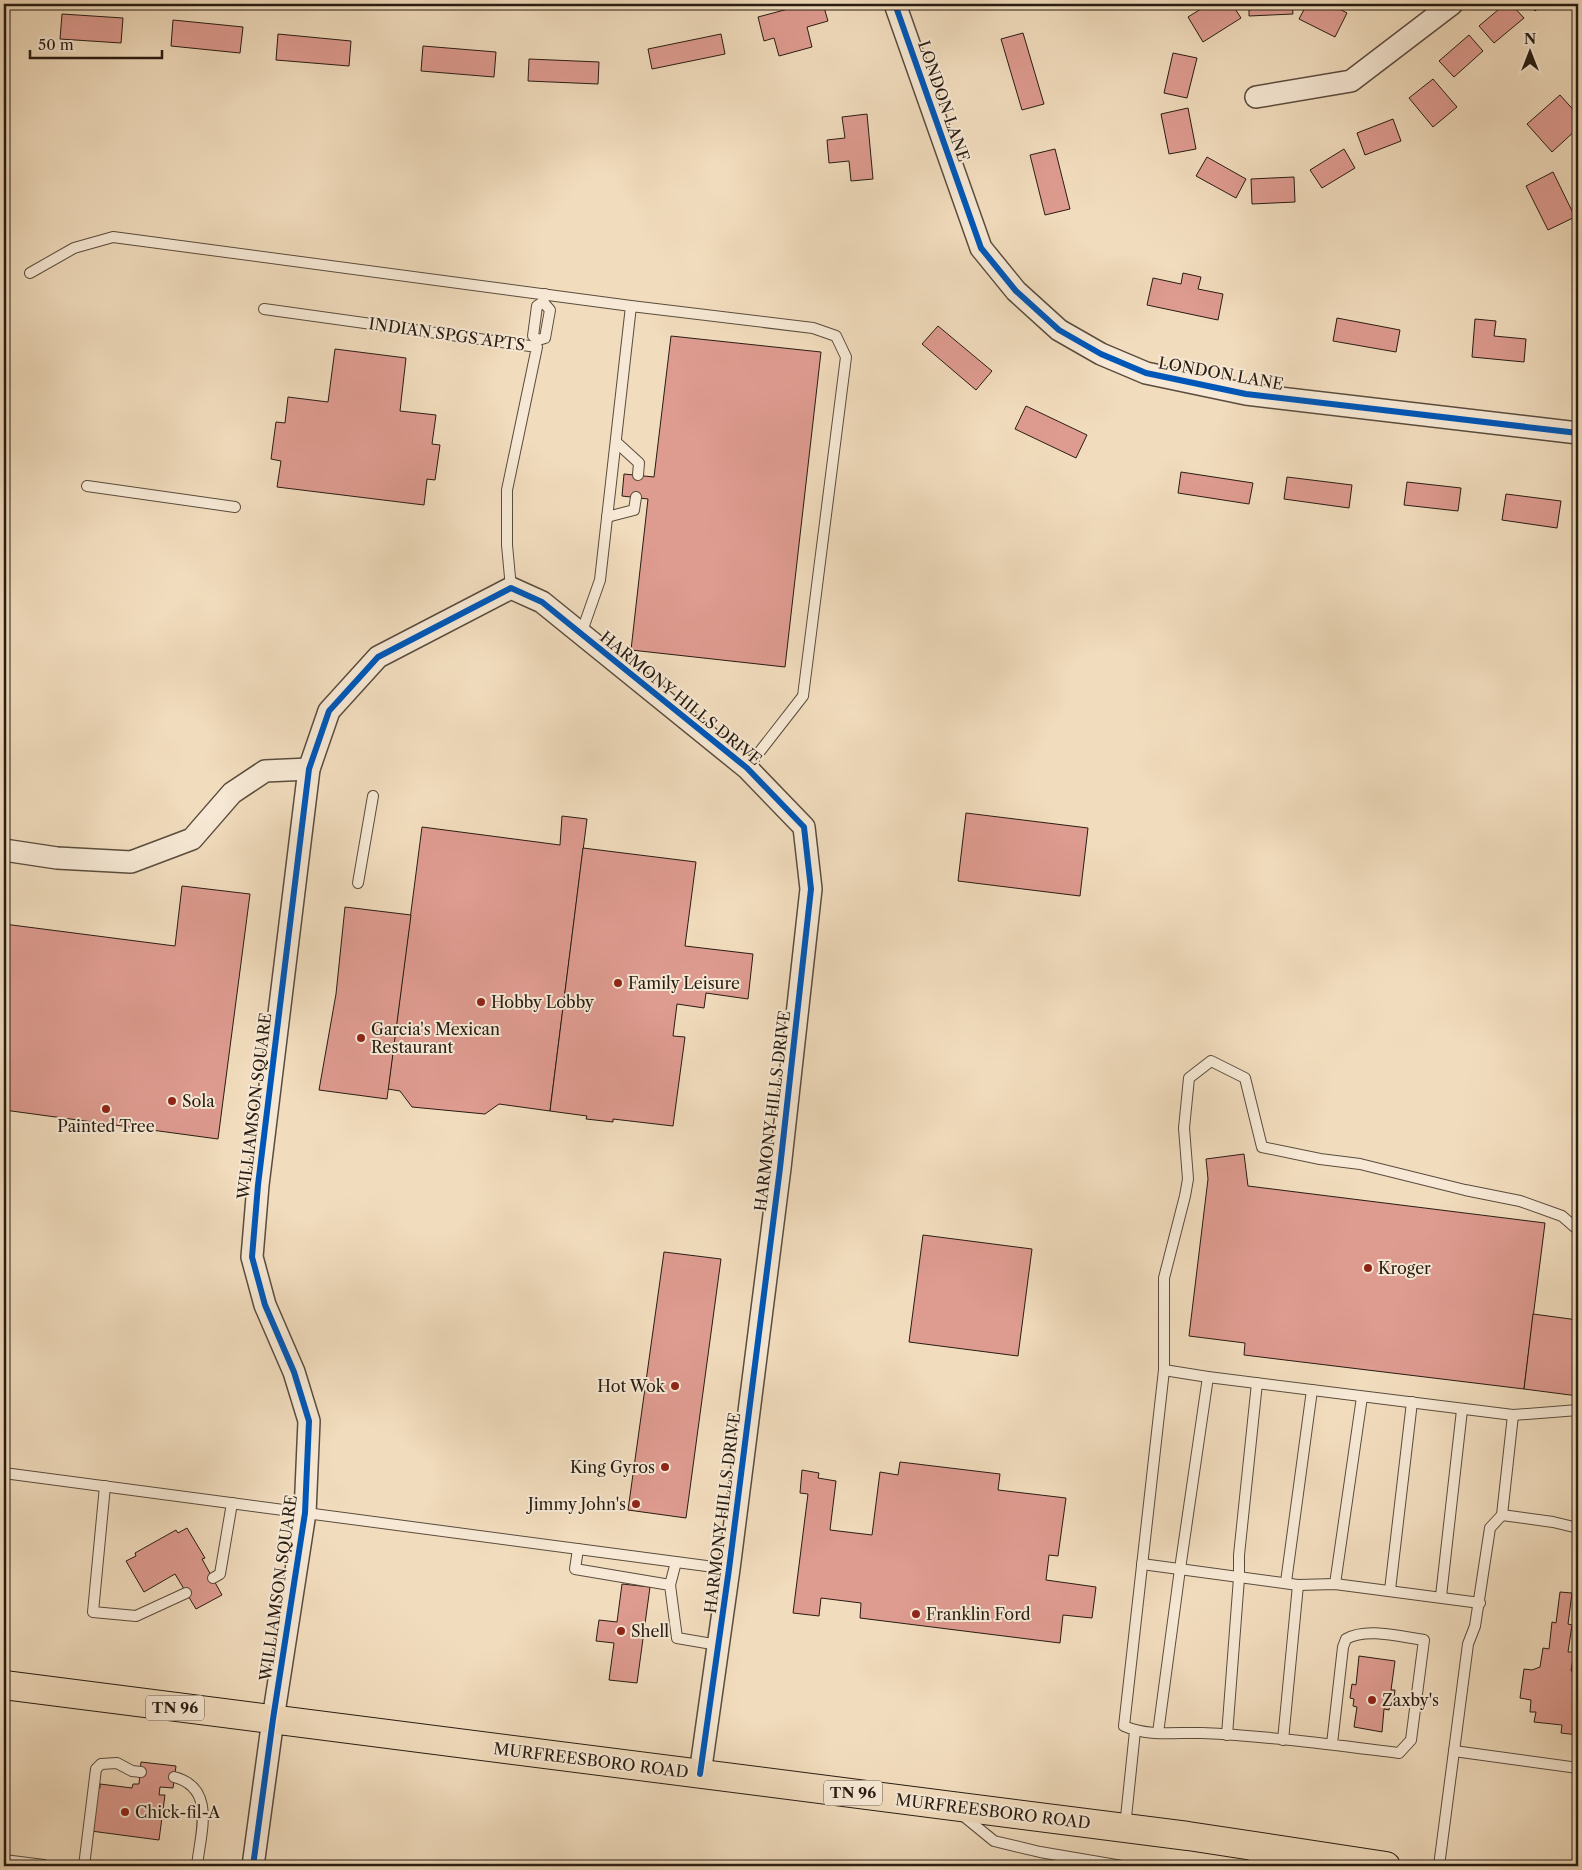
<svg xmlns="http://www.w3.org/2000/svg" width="1582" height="1870" viewBox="0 0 1582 1870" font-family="'Libre Caslon Text',serif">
	<rect width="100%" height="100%" fill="#f1dcbd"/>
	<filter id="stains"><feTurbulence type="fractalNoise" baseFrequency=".004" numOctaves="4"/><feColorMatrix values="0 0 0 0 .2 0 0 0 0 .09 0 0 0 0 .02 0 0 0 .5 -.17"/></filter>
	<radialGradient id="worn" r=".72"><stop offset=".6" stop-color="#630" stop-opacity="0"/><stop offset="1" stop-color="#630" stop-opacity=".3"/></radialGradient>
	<g fill="#de9b90" stroke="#281c12">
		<path d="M807,4H823L828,21L807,27L812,47L779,56L774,38L764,41L758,17Z"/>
		<path d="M1209,4H1232L1241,18L1203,42L1188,17Z"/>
		<path d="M1249,4H1292L1293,14L1249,16Z"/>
		<path d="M1307,4H1330L1347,13L1335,37L1299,19Z"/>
		<path d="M1505,4H1511L1524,18L1494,43L1479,26Z"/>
		<path d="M1529,4H1544L1535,11Z"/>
		<path d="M62,14L123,18L121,43L60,39Z"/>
		<path d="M173,20L243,27L240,53L171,46Z"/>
		<path d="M1023,33L1044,104L1022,110L1001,39Z"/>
		<path d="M278,34L351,41L349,66L276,60Z"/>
		<path d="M721,34L725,54L652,69L648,49Z"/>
		<path d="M1469,35L1483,51L1454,77L1439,61Z"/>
		<path d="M423,46L496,52L494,77L421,71Z"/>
		<path d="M1173,53L1197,58L1187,98L1164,93Z"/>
		<path d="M529,59L599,62L598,84L528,81Z"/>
		<path d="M1433,79L1457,107L1433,127L1409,98Z"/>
		<path d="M1560,95L1578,115V128L1552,152L1527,124Z"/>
		<path d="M1188,108L1196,149L1169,154L1161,114Z"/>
		<path d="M867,114L873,179L851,181L849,161L829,163L827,140L845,138L842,117Z"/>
		<path d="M1393,119L1401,141L1365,155L1357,133Z"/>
		<path d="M1055,149L1070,209L1045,215L1030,155Z"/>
		<path d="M1344,149L1355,168L1322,188L1310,170Z"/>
		<path d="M1207,157L1246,179L1236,198L1196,176Z"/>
		<path d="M1553,172L1575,217L1548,230L1526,186Z"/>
		<path d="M1294,177L1295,202L1252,204L1251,179Z"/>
		<path d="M1183,273L1201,277L1198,289L1223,294L1218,320L1147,305L1153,278L1181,284Z"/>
		<path d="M1337,318L1400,330L1396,352L1333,341Z"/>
		<path d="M1475,319L1496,321L1494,336L1526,339L1524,362L1472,357Z"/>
		<path d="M938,326L992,371L976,390L922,344Z"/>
		<path d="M671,336L821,352L785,667L631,650L648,499L622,496L624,474L654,477Z"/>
		<path d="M335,349L406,358L400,411L436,415L432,444L440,445L435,480L427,479L424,505L277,487L281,461L271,459L276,422L285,423L288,397L328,402Z"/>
		<path d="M1026,406L1087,435L1076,458L1015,429Z"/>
		<path d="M1181,472L1253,483L1249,504L1178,493Z"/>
		<path d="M1287,477L1352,485L1349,508L1284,499Z"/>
		<path d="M1407,482L1461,488L1458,511L1404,505Z"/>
		<path d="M1506,494L1561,501L1557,528L1502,520Z"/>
		<path d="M966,813L1088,828L1080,896L958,881Z"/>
		<path d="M562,816L587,819L550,1111L499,1104L485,1114L412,1107L400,1091L388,1089L422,827L560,845Z"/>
		<path d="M583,848L696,862L685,946L753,954L748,999L706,993L704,1008L677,1004L673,1036L685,1037L673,1126L613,1119V1122L586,1119L587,1116L550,1111Z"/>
		<path d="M182,886L250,894L218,1139L4,1110V924L175,946Z"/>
		<path d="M345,907L411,915L387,1099L319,1090L336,994Z"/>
		<path d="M1244,1154L1248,1186L1545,1223L1524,1389L1244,1355L1245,1343L1189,1336L1208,1179L1206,1159Z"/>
		<path d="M923,1235L1032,1249L1018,1356L909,1342Z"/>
		<path d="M664,1252L721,1259L686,1518L628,1510Z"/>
		<path d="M1533,1314L1578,1320V1396L1524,1389Z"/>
		<path d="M900,1462L1000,1474L998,1490L1066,1498L1058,1556L1049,1555L1046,1580L1096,1587L1092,1618L1063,1615L1060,1643L860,1618L861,1603L821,1598L819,1616L793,1613L808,1494L800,1493L802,1470L819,1473L818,1478L836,1481L830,1530L872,1535L880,1472L898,1475Z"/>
		<path d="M187,1528L205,1558L202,1559L222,1595L196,1609L175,1574L144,1592L126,1561L136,1556L135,1553L176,1530L178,1533Z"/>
		<path d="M622,1584L650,1587L637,1683L609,1680L614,1643L596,1641L599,1620L617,1622Z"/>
		<path d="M1560,1592L1572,1593L1568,1624L1572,1625L1568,1652H1574L1571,1671L1578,1672V1735L1561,1733L1562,1725L1534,1722L1536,1712H1530L1531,1700L1520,1698L1524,1669L1532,1670L1540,1667L1543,1648L1549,1649L1552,1622L1556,1623Z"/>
		<path d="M1359,1656L1395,1661L1391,1690H1395L1393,1706L1390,1705L1389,1710L1384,1709L1382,1732L1354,1727L1357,1707L1353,1706L1354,1699L1350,1698L1352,1684L1356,1685Z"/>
		<path d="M141,1762L176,1766L173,1788L160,1787L159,1795H165L159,1840L91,1831V1787L100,1788V1784L132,1788L133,1784H139Z"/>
	</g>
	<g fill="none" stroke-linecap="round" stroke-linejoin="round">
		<defs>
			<g id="lane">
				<path d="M30,273L74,248L113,237L631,306"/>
				<path d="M264,309L537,347L507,490V545L511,588"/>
				<path d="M538,340L533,336L537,306L543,302L545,294"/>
				<path d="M538,340L545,338L550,310L543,302"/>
				<path d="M616,442L639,463L638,475"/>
				<path d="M87,486L235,507"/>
				<path d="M607,517L634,510L636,497"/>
				<path d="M581,634L600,580L631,306L813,328L836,336L846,357L803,696L747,768"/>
				<path d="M358,883L373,796"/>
				<path d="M1164,1370L1208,1377L1513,1415L1578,1410"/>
				<path d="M4,1473L729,1569"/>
				<path d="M105,1486L93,1612L136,1616L186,1593"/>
				<path d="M1502,1515L1553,1522L1578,1528"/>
				<path d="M578,1549L575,1569L670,1585L677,1638L718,1645"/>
				<path d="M1142,1564L1298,1585L1335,1584L1480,1603"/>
				<path d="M213,1578L220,1574L232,1503"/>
				<path d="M1286,1582L1312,1390"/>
				<path d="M1335,1584L1362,1397"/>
				<path d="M670,1585L676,1562"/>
				<path d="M1390,1590L1412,1402"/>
				<path d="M1441,1596L1462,1410"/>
				<path d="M1158,1733L1180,1569L1208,1377"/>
				<path d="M1227,1735L1239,1578V1555L1257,1383"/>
				<path d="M1283,1740L1298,1585"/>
				<path d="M1332,1744L1343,1647L1346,1639C1367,1627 1401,1637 1424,1640L1411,1740L1399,1753C1334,1745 1268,1736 1202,1733C1176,1732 1149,1737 1124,1726L1164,1370V1278L1185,1196L1188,1179L1184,1128L1189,1078L1211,1061L1245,1078L1262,1147L1320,1159L1360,1164L1465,1190L1520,1201L1562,1216L1578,1230"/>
				<path d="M1454,1751L1578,1768"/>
				<path d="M174,1777C217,1788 200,1834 197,1866"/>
				<path d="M961,1814L994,1841L1040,1852L1122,1866"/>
				<path d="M1125,1827L1135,1731"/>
				<path d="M4,1860L44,1865"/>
				<path d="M84,1866L96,1769L101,1764L117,1763L132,1771L141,1772"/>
				<path d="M1245,1866L1273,1857"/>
				<path d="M1439,1866L1468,1644L1475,1626L1490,1528L1502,1515L1513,1415"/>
			</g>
			<g id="street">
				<path d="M895,4L981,248L1016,291L1059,330L1101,354L1146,373L1246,394L1578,433"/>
				<path d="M1256,97L1351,81L1452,4"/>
				<path d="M4,850L57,858L131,862L192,839L232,793L265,771L309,769"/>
				<path d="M253,1866L273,1719L305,1513L309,1421L294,1372L265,1305L252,1257L258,1185L309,769L329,711L378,657L511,588L542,602L747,768L804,827L811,889L780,1168L729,1569L700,1774"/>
			</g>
			<path id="highway" d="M4,1685L1188,1836L1386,1866"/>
		</defs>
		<use href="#lane" stroke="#5a4c3d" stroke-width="12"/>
		<use href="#street" stroke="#5a4c3d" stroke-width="24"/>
		<use href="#highway" stroke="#281c12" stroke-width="30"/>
		<use href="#lane" stroke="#f6e8d4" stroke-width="10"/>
		<use href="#street" stroke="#f6e8d4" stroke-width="21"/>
		<use href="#highway" stroke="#f1dcbd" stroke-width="28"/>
		<defs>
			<g id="cycleway">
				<path d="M895,4L981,248L1016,291L1059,330L1101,354L1146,373L1246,394L1578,433"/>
				<path d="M253,1866L273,1719L305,1513L309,1421L294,1372L265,1305L252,1257L258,1185L309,769L329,711L378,657L511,588L542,602L747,768L804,827L811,889L780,1168L729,1569L700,1774"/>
			</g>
		</defs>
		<use href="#cycleway" stroke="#f6e8d4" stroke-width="9"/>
		<use href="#cycleway" stroke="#0057b8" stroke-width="6"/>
	</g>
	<g fill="#8f2418" stroke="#f6e8d4" stroke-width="2">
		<circle cx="618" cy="983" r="5"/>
		<circle cx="481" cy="1002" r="5"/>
		<circle cx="361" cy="1038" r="5"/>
		<circle cx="172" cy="1101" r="5"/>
		<circle cx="106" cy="1109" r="5"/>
		<circle cx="1368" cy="1268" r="5"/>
		<circle cx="675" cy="1386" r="5"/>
		<circle cx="665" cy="1467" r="5"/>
		<circle cx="636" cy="1504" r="5"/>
		<circle cx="916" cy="1614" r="5"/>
		<circle cx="621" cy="1631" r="5"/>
		<circle cx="1372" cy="1700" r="5"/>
		<circle cx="125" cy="1812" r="5"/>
	</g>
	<g text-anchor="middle" stroke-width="4" stroke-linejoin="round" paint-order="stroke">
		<g fill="#f6e8d4" stroke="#66594c" stroke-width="1">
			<rect x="146" y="1695.5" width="58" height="25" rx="4"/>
			<rect x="824" y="1780.5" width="58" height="25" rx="4"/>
		</g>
		<g font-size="15" font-weight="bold" fill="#281c12">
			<text x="175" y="1713">TN 96</text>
			<text x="853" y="1798">TN 96</text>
		</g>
		<g font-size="16" fill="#281c12" stroke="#f6e8d4">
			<text transform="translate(944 101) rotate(71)" y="6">LONDON LANE</text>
			<text transform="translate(447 334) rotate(8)" y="6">INDIAN SPGS APTS</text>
			<text transform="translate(1221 373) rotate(10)" y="6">LONDON LANE</text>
			<text transform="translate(681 698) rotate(39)" y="6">HARMONY HILLS DRIVE</text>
			<text transform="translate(254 1106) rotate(-83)" y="6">WILLIAMSON SQUARE</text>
			<text transform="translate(772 1111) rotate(-83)" y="6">HARMONY HILLS DRIVE</text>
			<text transform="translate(722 1513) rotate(-83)" y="6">HARMONY HILLS DRIVE</text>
			<text transform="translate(278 1588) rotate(-82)" y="6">WILLIAMSON SQUARE</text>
			<text transform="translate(591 1760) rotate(7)" y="6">MURFREESBORO ROAD</text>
			<text transform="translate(993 1811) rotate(7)" y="6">MURFREESBORO ROAD</text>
		</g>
		<g font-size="16" fill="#281c12" stroke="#f6e8d4" text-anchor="start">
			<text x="628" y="989">Family Leisure</text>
			<text x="491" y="1008">Hobby Lobby</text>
			<text x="371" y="1035">Garcia's Mexican<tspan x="371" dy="18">Restaurant</tspan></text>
			<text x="182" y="1107">Sola</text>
			<text x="106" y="1132" text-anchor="middle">Painted Tree</text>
			<text x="1378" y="1274">Kroger</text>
			<text x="665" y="1392" text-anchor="end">Hot Wok</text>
			<text x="655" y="1473" text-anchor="end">King Gyros</text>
			<text x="626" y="1510" text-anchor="end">Jimmy John's</text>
			<text x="926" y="1620">Franklin Ford</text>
			<text x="631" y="1637">Shell</text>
			<text x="1382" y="1706">Zaxby's</text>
			<text x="135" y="1818">Chick-fil-A</text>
		</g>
	</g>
	<rect width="1582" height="1870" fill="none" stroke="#f1dcbd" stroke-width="20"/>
	<rect x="5" y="5" width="1572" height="1860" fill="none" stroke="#281c12" stroke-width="2.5"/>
	<rect x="10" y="10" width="1562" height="1850" fill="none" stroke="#281c12"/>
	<g transform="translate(1530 52)" stroke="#f6e8d4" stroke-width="4" paint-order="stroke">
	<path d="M0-4L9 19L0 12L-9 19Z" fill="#281c12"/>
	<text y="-8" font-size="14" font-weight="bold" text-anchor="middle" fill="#281c12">N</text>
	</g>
	<path d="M30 50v8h132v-8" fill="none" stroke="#281c12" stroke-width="2.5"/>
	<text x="38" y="50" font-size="15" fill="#281c12" stroke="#f6e8d4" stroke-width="4" paint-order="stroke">50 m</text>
	<rect width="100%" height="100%" filter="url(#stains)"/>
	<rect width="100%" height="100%" fill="url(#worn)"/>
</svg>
